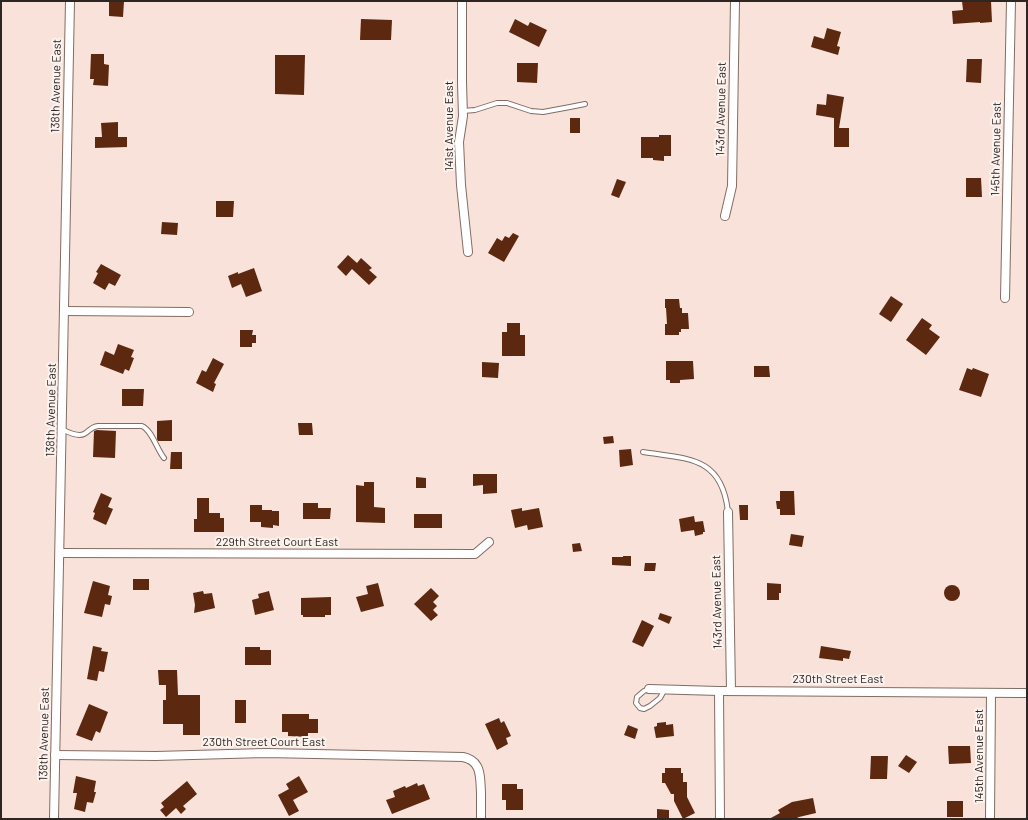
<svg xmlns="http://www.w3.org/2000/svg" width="1028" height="820" viewBox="0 0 1028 820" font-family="Barlow,sans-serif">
	<rect width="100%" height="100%" fill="#f8e2d9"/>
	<g fill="#5c2810">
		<path d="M109,1H124L123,17L109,16Z"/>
		<path d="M962,1H991L992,22L980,23V22L953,24L952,11L963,10Z"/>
		<path d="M361,19L392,20L391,40H360Z"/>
		<path d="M515,19L528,26L530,22L547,30L539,47L509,32Z"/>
		<path d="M827,28L841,32L837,46L840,47L838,55L811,47L814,36L824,39Z"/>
		<path d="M91,54H104V64L109,65L108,86L93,85L94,79H90Z"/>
		<path d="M275,55H305L304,95L275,94Z"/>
		<path d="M967,59H982L981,83L966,82Z"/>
		<path d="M517,63H538L537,83L517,82Z"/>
		<path d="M827,94L844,97L839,128H849V147H834V118L816,115L817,104L826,105Z"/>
		<rect x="570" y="118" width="10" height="15"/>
		<path d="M118,122V137H127V147L95,148V137H102L101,123Z"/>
		<path d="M659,135H671V156H664V161L653,160V158H641V137H659Z"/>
		<path d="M966,178H981L982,197H966Z"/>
		<path d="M617,179L626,182L619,198L611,195Z"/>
		<path d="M216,201H234L233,217H216Z"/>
		<path d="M162,222L178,223L177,235L161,234Z"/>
		<path d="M513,233L519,236L504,262L488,253L497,238L502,241L505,236L509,238Z"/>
		<path d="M348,255L357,263L361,258L372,268L369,270L377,277L369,285L352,269L346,276L337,267Z"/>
		<path d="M101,264L121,275L115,286L109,283L105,290L93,283L98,273L96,272Z"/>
		<path d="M254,268L262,291L246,297L241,284L232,288L228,276L238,272V274Z"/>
		<path d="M891,296L903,304L891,322L879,314Z"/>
		<path d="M665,299H679L680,308H682V313H688L689,329H681V332H679V335H665V324H667L666,308H665Z"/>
		<path d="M922,318L932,325L929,329L940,337L926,355L906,340Z"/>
		<path d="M507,323H520V335H525V356H502V332H507Z"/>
		<path d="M240,330H253L252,335H256V343H252V347H240Z"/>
		<path d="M118,344L134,350L131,357L134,358L129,371L125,369L123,374L100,365L105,351L114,355Z"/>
		<path d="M213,358L224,364L214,383L216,384L213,392L196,383L202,370L206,372Z"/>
		<path d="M666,361H693L694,379L680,380V383H670V380H666Z"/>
		<path d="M482,362L499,363L498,378L482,377Z"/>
		<path d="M754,366H769L770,377H754Z"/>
		<path d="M967,368L972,370L973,368L989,374L981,397L959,390Z"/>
		<path d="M122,389H144L143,406H122Z"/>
		<path d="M172,420V441H158L157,439V421Z"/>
		<path d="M298,423H312L313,435H299Z"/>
		<path d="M97,430L116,431L115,458L93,457L94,431Z"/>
		<path d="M613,436L614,443L604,444L603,437Z"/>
		<path d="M631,449L633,465L620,467L619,450Z"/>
		<path d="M171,452H182V469H170Z"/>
		<path d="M473,474H497V493L483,494V485L473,486Z"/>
		<path d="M416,477L426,478V488H416Z"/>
		<path d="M364,482H374V507L385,508V523L356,522V485L364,486Z"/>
		<path d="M780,491H794L795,515H780V509H777L776,501H780Z"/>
		<path d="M101,493L112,498L108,507L113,509L106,525L93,519L95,513L93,512Z"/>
		<path d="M197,498H209V513H220V518H224V532H194V519H197Z"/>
		<path d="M303,503H318V508H331L330,519H303Z"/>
		<path d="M250,505H262V510H272V511H279V526L273,525V528L261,527V522H250Z"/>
		<path d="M739,505H748V520H740Z"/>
		<path d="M522,508V511L539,508L543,527L528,530L527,525L515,528L511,510Z"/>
		<rect x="414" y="514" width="28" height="14"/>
		<path d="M694,516L695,522L703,521L705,532H703V534L695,536L694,530L681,532L679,519Z"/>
		<path d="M791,534L804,536L802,547L789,545Z"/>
		<path d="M580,543L582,551L573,552L572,544Z"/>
		<path d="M623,556H631V566L612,565V557H623Z"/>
		<path d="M645,563H656L655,571H644Z"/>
		<rect x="133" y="579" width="16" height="11"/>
		<path d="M93,581L110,586L108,595L112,596L110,605L105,604L102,617L84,613Z"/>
		<path d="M378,583L384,606L361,612L356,597L368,594L366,586Z"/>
		<path d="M767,583L781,584V593H779V600H767Z"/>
		<circle cx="952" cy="593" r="8"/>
		<path d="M431,588L439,596L433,602L437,606L433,610L438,615L431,621L414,604Z"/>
		<path d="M203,591L204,594L212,593L215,608L194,613L195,605L193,593Z"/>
		<path d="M269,591L274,610L255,615L252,600L259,598L258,594Z"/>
		<path d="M331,597V615H325V617H303V615H301V598Z"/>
		<path d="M660,613L672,617L669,624L658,619Z"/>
		<path d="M642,620L654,626L643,647L632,642Z"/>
		<path d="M93,646L102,648L101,651L108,652L104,672L99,671L97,681L87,679Z"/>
		<path d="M821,646L851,651L849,659L843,658V661L819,658Z"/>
		<path d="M245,647H260V650H271V665H245Z"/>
		<path d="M158,670H177L178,695H200V735H183V724H163V700H166V685H159Z"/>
		<rect x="235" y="700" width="11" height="23"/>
		<path d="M89,704L108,712L100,733L96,731L92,741L76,735Z"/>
		<path d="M282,714H309V719H318V733H308V737L288,736V732H282Z"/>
		<path d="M499,718L501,723L504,721L511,736L506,738L508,744L497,750L485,724Z"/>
		<path d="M666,722V725L673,724L674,736L656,738L654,727L657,726V723Z"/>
		<path d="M628,725L638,729L635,739L624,735Z"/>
		<path d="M948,746H970L971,763L949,764Z"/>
		<path d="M906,755L917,762L909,773L898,766Z"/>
		<path d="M871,756H888L887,779H870Z"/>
		<path d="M665,768H681V773H683V782H687V797L695,813L683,819L674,801V794H671L665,783H662V773H665Z"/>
		<path d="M76,776L96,781L94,792H96L93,803L87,802L85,812L74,809L77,793H73Z"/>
		<path d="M299,776L308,792L293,800L299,811L289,816L278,795L289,789L286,784Z"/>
		<path d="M187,781L197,794L183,806L186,809L181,814L176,808L166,817L160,810L164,807L161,803Z"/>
		<path d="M417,783L418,786L424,784L430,799L392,814L386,800L395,797L393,791L405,786L406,788Z"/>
		<path d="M502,784H517V789H523V810H506V800H502Z"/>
		<path d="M813,798L816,813L799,817L795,819H769L780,813L778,810L792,802Z"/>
		<rect x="947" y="801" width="16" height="16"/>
		<path d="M657,809L669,810V819H657Z"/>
	</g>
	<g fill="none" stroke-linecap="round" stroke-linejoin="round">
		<defs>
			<g id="service">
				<path d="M463,111L475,110L497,103H507L531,111L543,112L570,107L585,104"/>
				<path d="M62,429C67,432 78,437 84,434C90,431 90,427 98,426H142C152,430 157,450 164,458"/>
				<path d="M643,452C688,459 722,456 728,512"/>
				<path d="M649,689L644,691L637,697L636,703L640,708L644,709L650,706L660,698L665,689"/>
			</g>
			<g id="minor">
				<path d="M462,1V83L463,116L459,142L461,185L468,252"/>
				<path d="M725,216L732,186L735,1"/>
				<path d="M1005,298L1011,1"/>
				<path d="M64,311L189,312"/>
				<path d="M728,512L731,691"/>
				<path d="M60,553L475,554L489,542"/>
				<path d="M649,689L719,691L1027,693"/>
				<path d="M719,691L720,819"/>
				<path d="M55,755L156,756L266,753L463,757C482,761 480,777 481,793C481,802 481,810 481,819"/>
				<path d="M54,819L70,1"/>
				<path d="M990,819L991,693"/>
			</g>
		</defs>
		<use href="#service" stroke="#816d65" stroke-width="6"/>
		<use href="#minor" stroke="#816d65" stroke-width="10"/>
		<use href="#service" stroke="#fff" stroke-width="4"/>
		<use href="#minor" stroke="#fff" stroke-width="8"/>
	</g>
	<g text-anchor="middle" stroke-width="4" stroke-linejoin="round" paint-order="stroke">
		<g font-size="12" fill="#2e2623" stroke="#fcf3ef">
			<text transform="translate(56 86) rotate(-89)" y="4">138th Avenue East</text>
			<text transform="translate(721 109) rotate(-89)" y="4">143rd Avenue East</text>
			<text transform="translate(449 126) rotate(-90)" y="4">141st Avenue East</text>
			<text transform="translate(996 149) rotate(-89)" y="4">145th Avenue East</text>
			<text transform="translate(51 410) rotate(-89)" y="4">138th Avenue East</text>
			<text x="277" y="546">229th Street Court East</text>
			<text transform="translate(717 602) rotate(-91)" y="4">143rd Avenue East</text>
			<text x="838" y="683">230th Street East</text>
			<text transform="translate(44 734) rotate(-89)" y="4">138th Avenue East</text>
			<text x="264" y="746">230th Street Court East</text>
			<text transform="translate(979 756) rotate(-90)" y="4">145th Avenue East</text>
		</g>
	</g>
	<rect width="1028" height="820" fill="none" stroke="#2e2623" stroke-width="4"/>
</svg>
